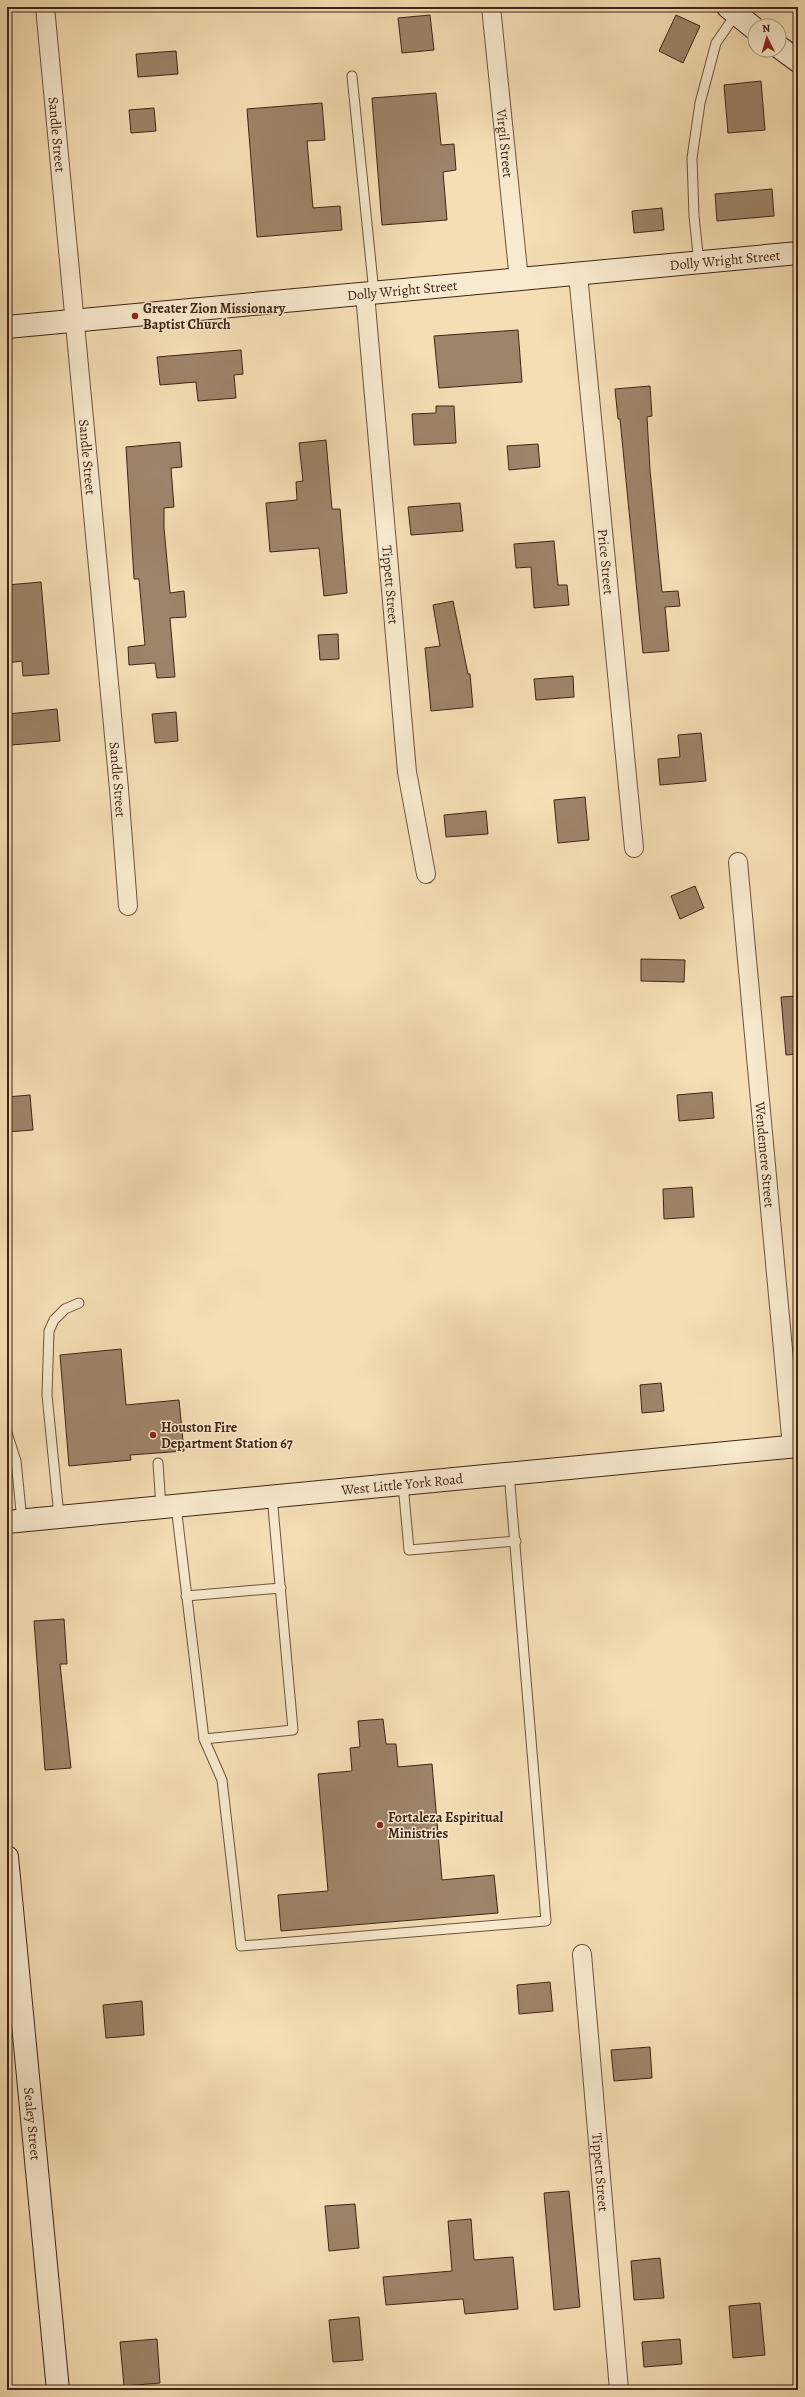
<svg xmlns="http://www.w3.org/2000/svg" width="805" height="2397" viewBox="0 0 805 2397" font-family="Alegreya,serif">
	<rect width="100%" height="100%" fill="#f5deb4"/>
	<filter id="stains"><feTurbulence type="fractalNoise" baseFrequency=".005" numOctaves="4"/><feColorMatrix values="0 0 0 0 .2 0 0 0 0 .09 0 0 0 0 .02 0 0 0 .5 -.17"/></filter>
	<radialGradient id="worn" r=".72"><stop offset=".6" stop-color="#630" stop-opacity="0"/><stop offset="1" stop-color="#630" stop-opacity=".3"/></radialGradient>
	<g fill="#9e8469" stroke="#402318">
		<path d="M430,15L434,50L402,53L398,18Z"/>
		<path d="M676,15L700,26L683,63L659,51Z"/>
		<path d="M176,51L178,74L138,77L136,54Z"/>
		<path d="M761,81L765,130L728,133L724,85Z"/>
		<path d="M436,93L441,145L454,144L456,170L443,172L447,220L382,225L372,98Z"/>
		<path d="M322,103L325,140L307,141L313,208L340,206L342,230L257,237L247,109Z"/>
		<path d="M154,108L156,131L131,133L129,110Z"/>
		<path d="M772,189L774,216L717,221L715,194Z"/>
		<path d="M662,208L664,230L634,233L632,211Z"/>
		<path d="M518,330L522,382L439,388L434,336Z"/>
		<path d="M241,350L243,374L234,375L236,398L198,401L196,382L160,385L157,357Z"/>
		<path d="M650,386L652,416L647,417L650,470L662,592L678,591L680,606L665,607L669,651L643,653L620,419H618L615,389Z"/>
		<path d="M436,406H454L456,443L414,445L412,414L436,413Z"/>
		<path d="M326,440L332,509H340L347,593L324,596L319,548L270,552L266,503L297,500L296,482L303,481L299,443Z"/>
		<path d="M180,442L182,467L171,468L174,507L164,508V528L170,593L184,591L186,617L170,618L175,677L157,678L155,663L129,665L128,647L145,645L139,579H134L126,447Z"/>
		<path d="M538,444L540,467L509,470L507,446Z"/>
		<path d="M460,503L463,531L411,535L408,507Z"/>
		<path d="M554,541L558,585H567L569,605L534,608L531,567L516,568L514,544Z"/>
		<path d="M41,582L49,674L23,676L22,661L7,663V585Z"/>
		<path d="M453,601L468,674H470L473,707L431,711L425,648L440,646L433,605Z"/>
		<path d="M338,634L339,659L320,660L318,635Z"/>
		<path d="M573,676L574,697L536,700L534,679Z"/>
		<path d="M57,709L60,741L11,745L8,714Z"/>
		<path d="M176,712L178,741L155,743L152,714Z"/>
		<path d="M701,733L706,781L660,785L658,759L680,757L678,735Z"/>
		<path d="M585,797L589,840L558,843L554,800Z"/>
		<path d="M486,811L488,834L446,837L444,815Z"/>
		<path d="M695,886L704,908L680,919L671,896Z"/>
		<path d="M641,959L685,960L684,982L641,981Z"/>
		<path d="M798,996V1054L786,1055L781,997Z"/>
		<path d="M712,1092L714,1118L679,1121L677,1095Z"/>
		<path d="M30,1095L33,1130L7,1132V1097Z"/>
		<path d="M692,1187L694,1217L664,1219L663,1189Z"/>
		<path d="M121,1349L126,1405L179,1400L184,1451L130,1455L131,1460L69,1466L60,1355Z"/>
		<path d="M661,1383L664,1411L642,1413L640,1385Z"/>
		<path d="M64,1619L67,1664H60L71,1768L45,1770L34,1621Z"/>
		<path d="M383,1719L386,1744H396L398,1767L432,1764L442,1880L494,1875L498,1913L281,1931L278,1895L328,1891L318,1774L352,1771L350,1748L360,1747L358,1721Z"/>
		<path d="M550,1982L553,2011L519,2014L517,1985Z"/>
		<path d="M142,2001L144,2035L106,2038L103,2005Z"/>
		<path d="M650,2047L652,2078L614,2081L611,2050Z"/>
		<path d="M569,2191L580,2307L554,2310L544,2193Z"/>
		<path d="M355,2204L359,2248L329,2251L325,2206Z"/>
		<path d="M471,2219L474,2260L513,2257L518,2309L465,2314L463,2299L386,2305L383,2277L452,2271L448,2221Z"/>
		<path d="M660,2258L664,2298L634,2300L631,2261Z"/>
		<path d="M760,2303L765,2355L733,2358L729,2306Z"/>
		<path d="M359,2317L363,2360L333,2362L329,2320Z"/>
		<path d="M157,2339L160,2383L124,2386L120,2342Z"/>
		<path d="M680,2339L682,2364L644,2367L642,2342Z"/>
	</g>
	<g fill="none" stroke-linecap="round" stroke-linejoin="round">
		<defs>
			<g id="lane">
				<path d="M352,76L374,293"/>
				<path d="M699,263L694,216L692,158L700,103L716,43L736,14"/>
				<path d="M7,1433L16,1461L22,1521"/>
				<path d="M158,1463L161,1507"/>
				<path d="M403,1484L409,1550L516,1541"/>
				<path d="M176,1506L204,1739L293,1730L272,1496"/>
				<path d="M59,1516L47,1395L49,1331L54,1320L65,1309L79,1303"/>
				<path d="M186,1596L281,1588"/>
				<path d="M204,1739L222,1780L241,1946L546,1921L509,1473"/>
			</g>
			<g id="street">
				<path id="s1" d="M45,7L119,789L128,906"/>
				<path id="s2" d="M491,7L519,280"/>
				<path id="s3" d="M578,275L634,848"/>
				<path id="s4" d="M365,294L407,772L426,874"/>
				<path id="s5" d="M738,862L792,1447"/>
				<path id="s6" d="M582,1954L619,2390"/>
			</g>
			<g id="secondary">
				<path d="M728,7L755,29"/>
				<path d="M779,47L798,61"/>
				<path id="s7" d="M7,327L798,253"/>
				<path id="s8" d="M7,1522L798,1446"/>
				<path id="s9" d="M7,1857L58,2390"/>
			</g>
		</defs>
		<use href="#lane" stroke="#6d523f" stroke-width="11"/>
		<use href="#street" stroke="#6d523f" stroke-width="20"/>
		<use href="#secondary" stroke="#402318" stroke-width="24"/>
		<use href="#lane" stroke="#f8eace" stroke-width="9"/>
		<use href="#street" stroke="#f8eace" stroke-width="18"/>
		<use href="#secondary" stroke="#f8eace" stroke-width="22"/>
	</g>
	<g fill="#8f2418" stroke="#f8eace" stroke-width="1.5">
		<circle cx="135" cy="316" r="4"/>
		<circle cx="153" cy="1435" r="4"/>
		<circle cx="380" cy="1825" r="4"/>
	</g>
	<g text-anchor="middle" stroke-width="3" stroke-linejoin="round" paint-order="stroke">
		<g font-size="14" fill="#402318" stroke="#f8eace">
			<text dy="5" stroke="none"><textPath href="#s1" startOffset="128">Sandle Street</textPath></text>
			<text dy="5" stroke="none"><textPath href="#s2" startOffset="137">Virgil Street</textPath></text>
			<text dy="5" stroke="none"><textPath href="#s7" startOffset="721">Dolly Wright Street</textPath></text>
			<text dy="5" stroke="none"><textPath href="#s7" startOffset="397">Dolly Wright Street</textPath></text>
			<text dy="5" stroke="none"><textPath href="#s1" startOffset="452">Sandle Street</textPath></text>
			<text dy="5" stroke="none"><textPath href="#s3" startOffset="288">Price Street</textPath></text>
			<text dy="5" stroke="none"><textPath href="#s4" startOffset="292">Tippett Street</textPath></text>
			<text dy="5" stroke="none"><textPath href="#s1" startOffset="776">Sandle Street</textPath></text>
			<text dy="5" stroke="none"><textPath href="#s5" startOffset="294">Wendemere Street</textPath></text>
			<text dy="5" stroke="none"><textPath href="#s8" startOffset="397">West Little York Road</textPath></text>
			<text dy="5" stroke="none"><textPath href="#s9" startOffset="268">Sealey Street</textPath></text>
			<text dy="5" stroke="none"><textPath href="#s6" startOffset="219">Tippett Street</textPath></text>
		</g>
		<g font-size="14" font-weight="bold" fill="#402318" stroke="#f8eace" text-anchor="start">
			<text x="143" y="313">Greater Zion Missionary<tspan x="143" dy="16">Baptist Church</tspan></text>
			<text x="161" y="1432">Houston Fire<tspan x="161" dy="16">Department Station 67</tspan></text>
			<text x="388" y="1822">Fortaleza Espiritual<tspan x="388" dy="16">Ministries</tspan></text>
		</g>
	</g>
	<rect width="805" height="2397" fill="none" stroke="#f5deb4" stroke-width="24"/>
	<rect x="8" y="8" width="789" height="2381" fill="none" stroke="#402318" stroke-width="2"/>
	<rect x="12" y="12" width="781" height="2373" fill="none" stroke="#402318"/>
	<g transform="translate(767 38) rotate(355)"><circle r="19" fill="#f8eace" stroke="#ae9a85"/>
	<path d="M0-3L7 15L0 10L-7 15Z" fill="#8f2418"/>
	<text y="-6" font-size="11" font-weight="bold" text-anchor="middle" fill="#402318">N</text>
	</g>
	<rect width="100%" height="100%" filter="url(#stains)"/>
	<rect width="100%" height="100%" fill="url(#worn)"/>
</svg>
